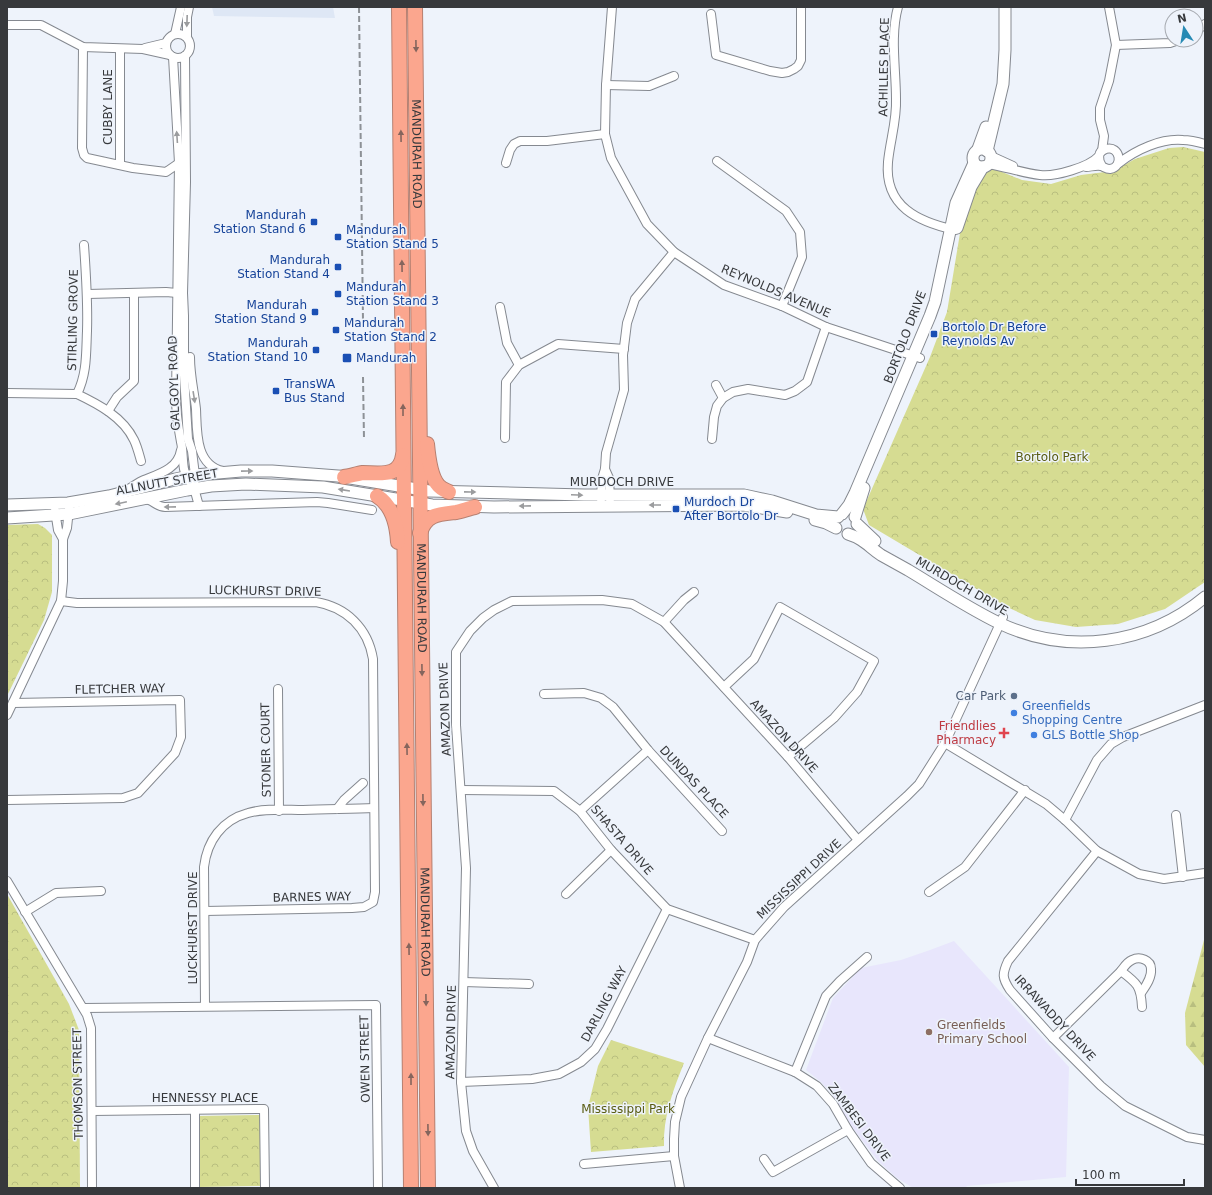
<svg xmlns="http://www.w3.org/2000/svg" width="1212" height="1195" viewBox="0 0 1212 1195" font-family="'DejaVu Sans',sans-serif">
	<defs>
		<pattern id="forest-firs" width="22" height="20" patternUnits="userSpaceOnUse"><rect width="22" height="20" fill="#d6dc92"/><path d="M5 1l3.5 6h-7zM16 11l3.5 6h-7z" fill="#b8be7f"/></pattern>
		<pattern id="park-crowns" width="20" height="18" patternUnits="userSpaceOnUse"><rect width="20" height="18" fill="#d6dc92"/><path d="M2 6a3 3 0 1 1 6 0M12 15a3 3 0 1 1 6 0" fill="none" stroke="#b8be7f"/></pattern>
	</defs>
	<rect width="100%" height="100%" fill="#eef3fb"/>
	<path fill="#dee7f5" d="M212,7H333L335,18L214,16Z"/>
	<path fill="#e8e6fc" d="M954,941L1069,1067L1066,1177L967,1186L965,1188H913L897,1178L878,1161L855,1131L834,1097L821,1082L806,1070L833,998L861,968L901,960L930,950Z"/>
	<path fill="url(#forest-firs)" d="M1205,936V1067L1186,1045L1185,1013Z"/>
	<g fill="url(#park-crowns)">
		<path d="M1183,147L1205,152V582L1165,609L1118,624L1076,627L1035,620L1007,607L869,525L863,509L930,357L947,312L961,227L985,165L1022,180L1051,184L1081,175L1113,171L1135,159L1169,148Z"/>
		<path d="M38,524L45,528L52,535V592L44,620L7,696V525Z"/>
		<path d="M7,894L69,1004L79,1030L80,1188H7Z"/>
		<path d="M611,1040L684,1063C673,1090 663,1117 664,1146L591,1152L588,1107L598,1066Z"/>
		<path d="M260,1115L261,1186L198,1187L197,1116Z"/>
	</g>
	<g fill="none" stroke-linecap="round" stroke-linejoin="round">
		<defs>
			<g id="street">
				<path d="M612,7L606,85L605,134L611,158L647,224L674,252L724,285L782,306L826,327L920,358"/>
				<path d="M898,7C890,36 896,69 896,99C897,120 890,141 888,162C884,207 919,222 955,230"/>
				<path d="M711,14L716,55L770,71L782,73L788,72L794,69L798,66L801,60V7"/>
				<path d="M7,25H41L83,47L143,49L170,55"/>
				<path d="M1196,31L1205,24"/>
				<circle cx="178" cy="46" r="12"/>
				<path d="M175,34L181,7"/>
				<path d="M187,36V17L189,7"/>
				<path d="M1116,45L1170,43L1179,40"/>
				<path d="M83,47L82,148L84,155L87,158L133,168L166,172L179,163"/>
				<path d="M145,48L166,43"/>
				<path d="M120,49V165"/>
				<path d="M185,56L186,182L183,293L184,316V375L188,439L192,451L195,475L194,488L199,506"/>
				<path d="M173,57L179,163L176,398C176,415 178,426 181,442C184,454 181,471 189,481"/>
				<path d="M606,85L649,86L674,76"/>
				<path d="M1102,151L1104,136L1100,120V108L1109,81L1116,45L1109,7"/>
				<path d="M991,156L1013,166"/>
				<path d="M717,161L786,211L800,232L802,257L782,306"/>
				<path d="M506,163L510,150L514,144L520,141H547L605,134"/>
				<path d="M1119,163C1136,150 1161,138 1183,140C1191,140 1198,142 1205,144"/>
				<path d="M988,164C1006,167 1023,173 1040,175C1055,177 1089,167 1099,156"/>
				<path d="M1086,167C1090,167 1096,165 1101,166C1104,167 1106,169 1110,169C1124,167 1120,145 1106,149C1097,151 1098,160 1102,166"/>
				<path d="M88,294L166,292L177,293"/>
				<path d="M500,307L507,343L519,365"/>
				<path d="M190,357C190,376 194,391 196,409C197,431 195,465 223,471"/>
				<path d="M716,385L723,398"/>
				<path d="M7,393L77,394C98,404 123,417 134,440C137,446 139,454 141,461"/>
				<path d="M77,394C87,374 86,354 87,331C88,302 86,274 84,245"/>
				<path d="M108,411L117,397L134,381V293"/>
				<path d="M505,438L506,382L519,365L558,344L624,349"/>
				<path d="M712,439L714,417L717,406L723,398L733,392L748,389L785,395L795,391L807,382L826,327"/>
				<path d="M605,469L609,478L610,499"/>
				<path d="M130,488C135,485 139,482 144,480C159,474 178,469 181,450"/>
				<path d="M144,499C153,499 156,507 165,507L317,502L328,503L372,510"/>
				<path d="M601,499L602,479L605,469L606,453L624,390L623,355L627,323L635,299L674,252"/>
				<path d="M55,511L58,530L63,539"/>
				<path d="M61,601L77,603L316,602C346,607 368,628 373,659L375,892L373,902L364,907L352,908L205,911"/>
				<path d="M664,622L684,600L694,592"/>
				<path d="M724,687L754,659L780,607L874,661L857,692L834,718L788,757"/>
				<path d="M278,689L279,811"/>
				<path d="M544,694L584,693L601,698L613,707L648,750L722,831"/>
				<path d="M7,715L61,601L63,581V539L67,528L69,509"/>
				<path d="M945,743L1046,804L1065,820L1097,851L1139,874L1164,879L1205,873"/>
				<path d="M461,790L554,791L580,811L611,850L667,909L755,940"/>
				<path d="M7,800L123,798L138,793L175,753L181,737L180,700L13,703"/>
				<path d="M337,809L344,800L363,783"/>
				<path d="M580,811L648,750"/>
				<path d="M1176,815L1183,877"/>
				<path d="M1065,820L1097,760L1111,744L1123,737L1205,705"/>
				<path d="M1097,851L1008,961C1002,974 1002,978 1010,990L1053,1038L1101,1086L1125,1106L1187,1137L1205,1140"/>
				<path d="M7,881L87,1015L91,1028L92,1188"/>
				<path d="M929,892L965,867L1025,790"/>
				<path d="M566,894L611,850"/>
				<path d="M25,912L56,893L101,891"/>
				<path d="M1121,971C1124,967 1127,962 1132,960C1140,956 1151,960 1151,969C1152,978 1145,987 1141,993"/>
				<path d="M464,982L529,984"/>
				<path d="M205,1006L204,867C207,841 222,820 248,813C265,808 286,810 303,810C327,809 351,809 374,808"/>
				<path d="M84,1008L376,1005L378,1188"/>
				<path d="M708,1038L795,1072L817,1086L833,1104L848,1130L871,1163L900,1188"/>
				<path d="M1053,1038L1121,971C1137,983 1141,986 1142,1007"/>
				<path d="M795,1072L826,996L840,981L867,957"/>
				<path d="M461,1082L532,1079L559,1074L581,1062L595,1049L607,1029L667,909"/>
				<path d="M92,1111L264,1109L265,1188"/>
				<path d="M764,1159L773,1172L848,1130"/>
				<path d="M584,1164L674,1156"/>
				<path d="M195,1188V1110"/>
				<path d="M494,1188L473,1151L466,1131L461,1082L466,868L456,725V652L470,631L483,618L494,610L512,601L602,600L632,604L664,622L788,757L858,840"/>
				<path d="M680,1188L674,1156V1139L675,1122L681,1097L708,1038L747,962L755,940L784,907L907,796L919,784L945,743L1003,617"/>
			</g>
			<g id="secondary">
				<circle cx="982" cy="158" r="9"/>
				<path d="M978,149L986,127"/>
				<path d="M987,151L1003,84L1005,50V7"/>
				<path d="M957,228L971,187L983,167"/>
				<path d="M7,505L68,503L109,496L175,479L195,475L241,471H272L338,476L429,491L584,495H744L772,501L816,515L838,517"/>
				<path d="M842,514L849,505L855,493L930,316L935,302L956,203L974,163"/>
				<path d="M855,517L864,488"/>
				<path d="M7,518L69,514L187,490L211,486L246,484L323,487L432,505L494,507L743,505L787,512"/>
				<path d="M815,520L826,523L836,528"/>
				<path d="M857,524L875,541"/>
				<path d="M848,534C864,539 868,546 881,555C890,560 899,565 908,570C938,588 968,608 999,623C1068,656 1147,645 1205,597"/>
			</g>
			<g id="highway">
				<path d="M399,7L411,1188"/>
				<path id="s1" d="M415,7L428,1188"/>
				<path d="M427,444C428,455 431,477 438,485C441,489 445,490 449,492"/>
				<path d="M344,477C350,476 357,474 363,473C380,473 400,478 403,455"/>
				<path d="M377,496C392,505 397,525 398,542"/>
				<path d="M420,533C426,514 438,514 456,512C462,511 469,508 475,507"/>
			</g>
		</defs>
		<use href="#street" stroke="#858990" stroke-width="10"/>
		<use href="#secondary" stroke="#858990" stroke-width="13"/>
		<use href="#highway" stroke="#b68071" stroke-width="16"/>
		<use href="#street" stroke="#fff" stroke-width="8"/>
		<use href="#secondary" stroke="#fff" stroke-width="11"/>
		<use href="#highway" stroke="#fba68e" stroke-width="14"/>
		<g stroke="#8d9196" stroke-width="2" stroke-dasharray="6 3" stroke-linecap="butt">
			<path d="M359,7L363,321"/>
			<path d="M363,377L364,439"/>
		</g>
	</g>
	<defs><path id="oneway-solid" d="M-6-.8H1V-3.2L6.5 0L1 3.2V.8H-6Z"/></defs>
	<g fill="#9b9c9e">
		<use href="#oneway-solid" transform="translate(187 21) rotate(92)"/>
		<use href="#oneway-solid" transform="translate(177 137) rotate(-94)"/>
		<use href="#oneway-solid" transform="translate(194 397) rotate(81)"/>
		<use href="#oneway-solid" transform="translate(247 471) rotate(-1)"/>
		<use href="#oneway-solid" transform="translate(344 490) rotate(-171)"/>
		<use href="#oneway-solid" transform="translate(470 492) rotate(1)"/>
		<use href="#oneway-solid" transform="translate(577 495) rotate(2)"/>
		<use href="#oneway-solid" transform="translate(121 503) rotate(168)"/>
		<use href="#oneway-solid" transform="translate(655 505) rotate(180)"/>
		<use href="#oneway-solid" transform="translate(525 506) rotate(179)"/>
		<use href="#oneway-solid" transform="translate(170 507) rotate(179)"/>
	</g>
	<g fill="#85655d">
		<use href="#oneway-solid" transform="translate(416 46) rotate(89)"/>
		<use href="#oneway-solid" transform="translate(401 136) rotate(-91)"/>
		<use href="#oneway-solid" transform="translate(402 266) rotate(-91)"/>
		<use href="#oneway-solid" transform="translate(403 410) rotate(-90)"/>
		<use href="#oneway-solid" transform="translate(422 670) rotate(89)"/>
		<use href="#oneway-solid" transform="translate(407 749) rotate(-91)"/>
		<use href="#oneway-solid" transform="translate(423 800) rotate(89)"/>
		<use href="#oneway-solid" transform="translate(409 949) rotate(-91)"/>
		<use href="#oneway-solid" transform="translate(426 1000) rotate(89)"/>
		<use href="#oneway-solid" transform="translate(411 1079) rotate(-90)"/>
		<use href="#oneway-solid" transform="translate(428 1130) rotate(89)"/>
	</g>
	<g fill="#1a4fb4" stroke="#eef3fb" stroke-width="1.5">
		<rect x="310" y="218" width="8" height="8" rx="2"/>
		<rect x="334" y="233" width="8" height="8" rx="2"/>
		<rect x="334" y="263" width="8" height="8" rx="2"/>
		<rect x="334" y="290" width="8" height="8" rx="2"/>
		<rect x="311" y="308" width="8" height="8" rx="2"/>
		<rect x="332" y="326" width="8" height="8" rx="2"/>
		<rect x="930" y="330" width="8" height="8" rx="2"/>
		<rect x="312" y="346" width="8" height="8" rx="2"/>
		<rect x="342" y="353" width="10" height="10" rx="2"/>
		<rect x="272" y="387" width="8" height="8" rx="2"/>
		<rect x="672" y="505" width="8" height="8" rx="2"/>
	</g>
	<circle fill="#5c6f8a" stroke="#eef3fb" stroke-width="1.5" cx="1014" cy="696" r="4"/>
	<g fill="#3f7fe0" stroke="#eef3fb" stroke-width="1.5">
		<circle cx="1014" cy="713" r="4"/>
		<circle cx="1034" cy="735" r="4"/>
	</g>
	<path fill="#e0444e" stroke="#eef3fb" stroke-width="1.5" d="M1002 727h4v4h4v4h-4v4h-4v-4h-4v-4h4z"/>
	<circle fill="#8d6e63" stroke="#eef3fb" stroke-width="1.5" cx="929" cy="1032" r="4"/>
	<g text-anchor="middle" stroke-width="3" stroke-linejoin="round" paint-order="stroke">
		<g font-size="12" fill="#37393c" stroke="#eef3fb">
			<text transform="translate(884 67) rotate(-89)" y="4">ACHILLES PLACE</text>
			<text transform="translate(108 107) rotate(-90)" y="4">CUBBY LANE</text>
			<text dy="4" stroke="none"><textPath href="#s1" startOffset="147">MANDURAH ROAD</textPath></text>
			<text transform="translate(776 291) rotate(23)" y="4">REYNOLDS AVENUE</text>
			<text transform="translate(73 320) rotate(-89)" y="4">STIRLING GROVE</text>
			<text transform="translate(905 337) rotate(-69)" y="4">BORTOLO DRIVE</text>
			<text transform="translate(174 383) rotate(-92)" y="4">GALGOYL ROAD</text>
			<text transform="translate(167 482) rotate(-10)" y="4">ALLNUTT STREET</text>
			<text x="622" y="486">MURDOCH DRIVE</text>
			<text transform="translate(962 586) rotate(30)" y="4">MURDOCH DRIVE</text>
			<text transform="translate(265 591) rotate(1)" y="4">LUCKHURST DRIVE</text>
			<text dy="4" stroke="none"><textPath href="#s1" startOffset="591">MANDURAH ROAD</textPath></text>
			<text transform="translate(120 689) rotate(-1)" y="4">FLETCHER WAY</text>
			<text transform="translate(445 709) rotate(-92)" y="4">AMAZON DRIVE</text>
			<text transform="translate(784 736) rotate(48)" y="4">AMAZON DRIVE</text>
			<text transform="translate(266 750) rotate(-91)" y="4">STONER COURT</text>
			<text transform="translate(694 782) rotate(47)" y="4">DUNDAS PLACE</text>
			<text transform="translate(622 840) rotate(49)" y="4">SHASTA DRIVE</text>
			<text transform="translate(799 879) rotate(-43)" y="4">MISSISSIPPI DRIVE</text>
			<text transform="translate(312 897) rotate(-1)" y="4">BARNES WAY</text>
			<text dy="4" stroke="none"><textPath href="#s1" startOffset="915">MANDURAH ROAD</textPath></text>
			<text transform="translate(193 928) rotate(-90)" y="4">LUCKHURST DRIVE</text>
			<text transform="translate(604 1004) rotate(-62)" y="4">DARLING WAY</text>
			<text transform="translate(1055 1018) rotate(47)" y="4">IRRAWADDY DRIVE</text>
			<text transform="translate(451 1032) rotate(-89)" y="4">AMAZON DRIVE</text>
			<text transform="translate(365 1059) rotate(-91)" y="4">OWEN STREET</text>
			<text transform="translate(78 1084) rotate(-91)" y="4">THOMSON STREET</text>
			<text x="205" y="1102">HENNESSY PLACE</text>
			<text transform="translate(859 1122) rotate(53)" y="4">ZAMBESI DRIVE</text>
		</g>
		<g font-size="12" fill="#164399" stroke="#eef3fb" text-anchor="start">
			<text x="306" y="219" text-anchor="end">Mandurah<tspan x="306" dy="14">Station Stand 6</tspan></text>
			<text x="346" y="234">Mandurah<tspan x="346" dy="14">Station Stand 5</tspan></text>
			<text x="330" y="264" text-anchor="end">Mandurah<tspan x="330" dy="14">Station Stand 4</tspan></text>
			<text x="346" y="291">Mandurah<tspan x="346" dy="14">Station Stand 3</tspan></text>
			<text x="307" y="309" text-anchor="end">Mandurah<tspan x="307" dy="14">Station Stand 9</tspan></text>
			<text x="344" y="327">Mandurah<tspan x="344" dy="14">Station Stand 2</tspan></text>
			<text x="942" y="331">Bortolo Dr Before<tspan x="942" dy="14">Reynolds Av</tspan></text>
			<text x="308" y="347" text-anchor="end">Mandurah<tspan x="308" dy="14">Station Stand 10</tspan></text>
			<text x="356" y="362">Mandurah</text>
			<text x="284" y="388">TransWA<tspan x="284" dy="14">Bus Stand</tspan></text>
			<text x="684" y="506">Murdoch Dr<tspan x="684" dy="14">After Bortolo Dr</tspan></text>
		</g>
		<g font-size="12" fill="#595c12" stroke="#eef3fb">
			<text x="1052" y="461">Bortolo Park</text>
			<text x="628" y="1113">Mississippi Park</text>
		</g>
		<g font-size="12" fill="#4e5e75" stroke="#eef3fb" text-anchor="end">
			<text x="1006" y="700">Car Park</text>
		</g>
		<g font-size="12" fill="#366cbe" stroke="#eef3fb" text-anchor="start">
			<text x="1022" y="710">Greenfields<tspan x="1022" dy="14">Shopping Centre</tspan></text>
			<text x="1042" y="739">GLS Bottle Shop</text>
		</g>
		<g font-size="12" fill="#be3a42" stroke="#eef3fb" text-anchor="end">
			<text x="996" y="730">Friendlies<tspan x="996" dy="14">Pharmacy</tspan></text>
		</g>
		<g font-size="12" fill="#785e54" stroke="#eef3fb" text-anchor="start">
			<text x="937" y="1029">Greenfields<tspan x="937" dy="14">Primary School</tspan></text>
		</g>
	</g>
	<rect width="1212" height="1195" fill="none" stroke="#37393c" stroke-width="16"/>
	<g transform="translate(1184 28) rotate(348)"><circle r="19" fill="#eef3fb" stroke="#a5a9af"/>
	<path d="M0-3L7 15L0 10L-7 15Z" fill="#278ab4"/>
	<text y="-6" font-size="11" font-weight="bold" text-anchor="middle" fill="#37393c">N</text>
	</g>
	<path d="M1076 1179v6h108v-6" fill="none" stroke="#37393c" stroke-width="2"/>
	<text x="1082" y="1179" font-size="12" fill="#37393c" stroke="#eef3fb" stroke-width="3" paint-order="stroke">100 m</text>
</svg>
